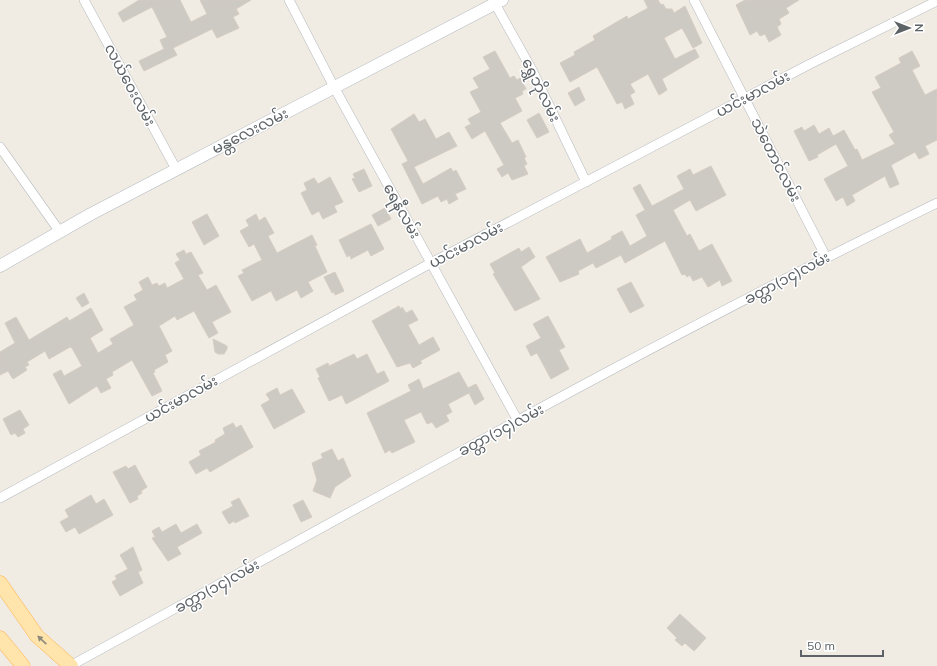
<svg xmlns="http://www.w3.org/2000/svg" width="937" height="666" viewBox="0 0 937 666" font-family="Mulish,'Noto Sans Myanmar',sans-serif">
	<rect width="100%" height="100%" fill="#f0ece4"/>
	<g fill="#cdc9c3" stroke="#d6ccc2">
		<path d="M139,0H180L191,22L207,14L200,0H251L236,9L239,14L233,17L239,28L217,38L212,29L173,48L177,55L144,71L139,61L164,49L160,40L167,37L152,7L123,22L118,13Z"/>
		<path d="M644,0H658L661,5L663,4L666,9H672L674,13L685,6L702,43L693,48L682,28L664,38L675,59L695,49L699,57L662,79L667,90L659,95L648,74L630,84L635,92L630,95L634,104L625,109L622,102L617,104L597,67L570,82L560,63L575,55L574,52L595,40L593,36L627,16L628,19L648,8Z"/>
		<path d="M745,0H799L786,8L789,13L779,19L781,24L777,27L781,35L769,42L765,34L760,36L757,31L750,35L736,5Z"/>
		<path d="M495,51L510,78L514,76L517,80L520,78L526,89L522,91L523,94L515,98L522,111L500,123L512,143L518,140L526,157L524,158L527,164L524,166L528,174L512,180L508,173L502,177L497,169L504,165L485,131L472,139L465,127L471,124L468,119L481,112L470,92L479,88L473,78L490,69L483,57Z"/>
		<path d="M912,51L920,66L912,70L925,95L937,89V140L925,146L929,154L919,159L915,152L891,165L899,184L890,188L885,176L852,195L855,201L847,206L843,197L836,201L824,179L848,166L836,144L817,155L818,157L809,161L794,131L802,127L804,131L814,125L819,134L829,128L833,136L844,130L855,150L857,149L862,160L895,144L889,135L894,132L872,92L881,88L875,77L901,63L899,58Z"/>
		<path d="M579,87L585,100L575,106L568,93Z"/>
		<path d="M539,113L549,132L537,138L527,120Z"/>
		<path d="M414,114L419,122L425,119L436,139L449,132L457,146L414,167L423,184L451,168L453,172L456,170L466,189L455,194L458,199L449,204L447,199L441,202L438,196L422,204L402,164L408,161L391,129Z"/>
		<path d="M711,166L726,195L696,211L690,200L673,210L687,236L690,234L699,251L712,244L732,281L722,286L720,280L708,287L702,277L693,281L690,275L687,277L685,274L682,275L665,241L625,263L621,255L596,268L593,263L578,271L579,274L560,282L546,257L580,239L587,253L612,239L611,237L622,231L630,246L647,236L636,215L645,210L633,188L640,184L652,206L684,189L677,176L690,169L693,175Z"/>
		<path d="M364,169L372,186L359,192L352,179L355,178L353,174Z"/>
		<path d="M330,177L343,202L334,206L337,212L323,219L319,211L312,215L301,193L307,190L304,183L314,178L318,184Z"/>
		<path d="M385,208L391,219L378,226L372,215Z"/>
		<path d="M207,214L219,236L204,245L192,222Z"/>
		<path d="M256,214L259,221L265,217L274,233L268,236L277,253L312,235L317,245L315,246L327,272L308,282L313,291L301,298L297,290L276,301L271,291L252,301L238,276L244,273L242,270L262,260L254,244L249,247L240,231L249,226L246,220Z"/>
		<path d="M371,224L384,249L371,256L368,250L351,259L350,255L347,257L339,240Z"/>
		<path d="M529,247L535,257L521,267L540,299L515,311L493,274L495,273L490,264L519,248L521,252Z"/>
		<path d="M184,250L186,254L191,252L203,273L198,275L207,290L216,285L231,312L212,322L218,333L209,338L194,311L177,320L175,316L159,326L172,351L165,355L168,362L154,370L155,372L153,373L162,391L152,396L132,360L112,372L113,375L106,379L111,388L101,393L97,386L69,404L53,374L61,370L64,376L82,366L72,348L70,347L49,359L45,351L27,362L29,365L25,367L27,370L13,379L8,371L0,375V352L15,343L5,323L16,317L29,340L67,317L69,321L91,308L103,330L90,338L98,353L113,344L110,339L134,325L124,307L137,300L134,295L143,290L139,282L148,277L152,285L157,283L159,286L165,283L167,288L184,279L175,263L180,260L176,254Z"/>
		<path d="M335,272L344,291L335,295L334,292L332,293L324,277Z"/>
		<path d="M631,282L644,306L630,313L617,289Z"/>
		<path d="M84,293L89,303L82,307L76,298Z"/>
		<path d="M399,306L400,309L402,307L406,313L412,310L418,320L408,325L419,345L433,337L440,350L420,361L422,363L413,368L410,363L397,367L372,321Z"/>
		<path d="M548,316L565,347L559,350L569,369L551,379L537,353L531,356L526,346L541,338L533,324Z"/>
		<path d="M213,339L227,346V349L224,354H218L215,352Z"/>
		<path d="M354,354L357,359L367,354L377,374L384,371L389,381L346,404L342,395L329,401L318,378L320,377L316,369L328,363L329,366Z"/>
		<path d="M459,372L468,388L476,384L484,399L475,405L469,393L448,404L452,412L446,415L449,421L436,428L432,422L427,424L421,412L404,420L415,442L392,453L390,450L385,453L367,413L411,391L408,385L419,379L423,389Z"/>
		<path d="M277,388L280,395L292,389L305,412L274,429L261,405L270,400L266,394Z"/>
		<path d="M20,410L29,425L23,429L25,433L18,437L15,433L11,435L3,419Z"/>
		<path d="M233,423L236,428L241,425L253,447L210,472L207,468L196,474L189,462L201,455L199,451L216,442L215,440L225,434L223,428Z"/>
		<path d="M332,449L338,461L343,458L351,476L335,487L330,498L313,491L317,480L312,463L323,458L321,454Z"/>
		<path d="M135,465L147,487L141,491L142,493L137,496L138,499L130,503L113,472L126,466L128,469Z"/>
		<path d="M91,495L96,504L104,499L113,515L79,534L75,527L66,532L60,522L69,517L65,510Z"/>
		<path d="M239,498L249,516L235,523L234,521L229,524L222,512L233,506L231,502Z"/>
		<path d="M303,500L312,517L301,522L293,505Z"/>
		<path d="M176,524L181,533L197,524L202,533L177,547L181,554L168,561L152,538L155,537L152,531L159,527L162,532Z"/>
		<path d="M133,547L142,570L138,572L143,583L120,596L112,582L117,579L115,576L128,569L120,555Z"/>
		<path d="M680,614L706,638L694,651L685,643L682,646L675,640L677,638L667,628Z"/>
	</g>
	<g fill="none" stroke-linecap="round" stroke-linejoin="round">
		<defs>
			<g id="minor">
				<path d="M84,0L176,169"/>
				<path d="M289,0L334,87L518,421"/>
				<path d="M493,0L532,70L586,182"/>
				<path d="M694,0L826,257"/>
				<path d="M0,147L60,232"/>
				<path d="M0,498L431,263L810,64L937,1"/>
				<path d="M70,666C358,509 643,346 937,203"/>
			</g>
			<path id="secondary" d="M0,266L91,214L502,0"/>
			<g id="primary">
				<path d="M0,583L37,636L71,666"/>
				<path d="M0,638L23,666"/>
			</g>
		</defs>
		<use href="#minor" stroke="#b5b9bd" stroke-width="10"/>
		<use href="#secondary" stroke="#b6bbc0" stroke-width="13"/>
		<use href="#primary" stroke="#ffb24f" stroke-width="15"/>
		<use href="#minor" stroke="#fff" stroke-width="9"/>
		<use href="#secondary" stroke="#fff" stroke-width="12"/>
		<use href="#primary" stroke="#ffe4ab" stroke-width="14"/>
	</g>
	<defs><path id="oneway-solid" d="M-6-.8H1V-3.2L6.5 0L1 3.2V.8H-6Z"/></defs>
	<use fill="#8d897b" href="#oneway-solid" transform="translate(42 640) rotate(-137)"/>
	<g text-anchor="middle" stroke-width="3" stroke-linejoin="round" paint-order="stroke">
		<g font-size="15" fill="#5c6266" stroke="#fff">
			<text transform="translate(130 85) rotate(62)" y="5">လယ်ဝေးလမ်း</text>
			<text transform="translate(541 90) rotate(64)" y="5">ရွှေဘိုလမ်း</text>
			<text transform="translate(753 94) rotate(-28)" y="5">ယင်းမာလမ်း</text>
			<text transform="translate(250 131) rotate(-27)" y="5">မန္တလေးလမ်း</text>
			<text transform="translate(776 160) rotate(63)" y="5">သဲတောင်လမ်း</text>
			<text transform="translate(402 211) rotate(61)" y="5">ရေနီလမ်း</text>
			<text transform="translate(466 245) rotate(-28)" y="5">ယင်းမာလမ်း</text>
			<text transform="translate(787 278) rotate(-28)" y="5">ခတ္တာ(၁၄)လမ်း</text>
			<text transform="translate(181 399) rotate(-29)" y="5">ယင်းမာလမ်း</text>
			<text transform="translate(501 430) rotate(-28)" y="5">ခတ္တာ(၁၄)လမ်း</text>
			<text transform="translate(217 586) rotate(-29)" y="5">ခတ္တာ(၁၄)လမ်း</text>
		</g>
	</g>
	<g transform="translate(909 28) rotate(90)" stroke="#ffffff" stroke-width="3" paint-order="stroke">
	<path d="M0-3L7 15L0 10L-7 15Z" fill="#5c6266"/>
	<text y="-6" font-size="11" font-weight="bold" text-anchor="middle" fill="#5c6266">N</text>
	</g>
	<path d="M801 650v6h82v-6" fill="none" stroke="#5c6266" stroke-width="2"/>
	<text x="807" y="650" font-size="12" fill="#5c6266" stroke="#ffffff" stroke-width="3" paint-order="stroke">50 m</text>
</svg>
